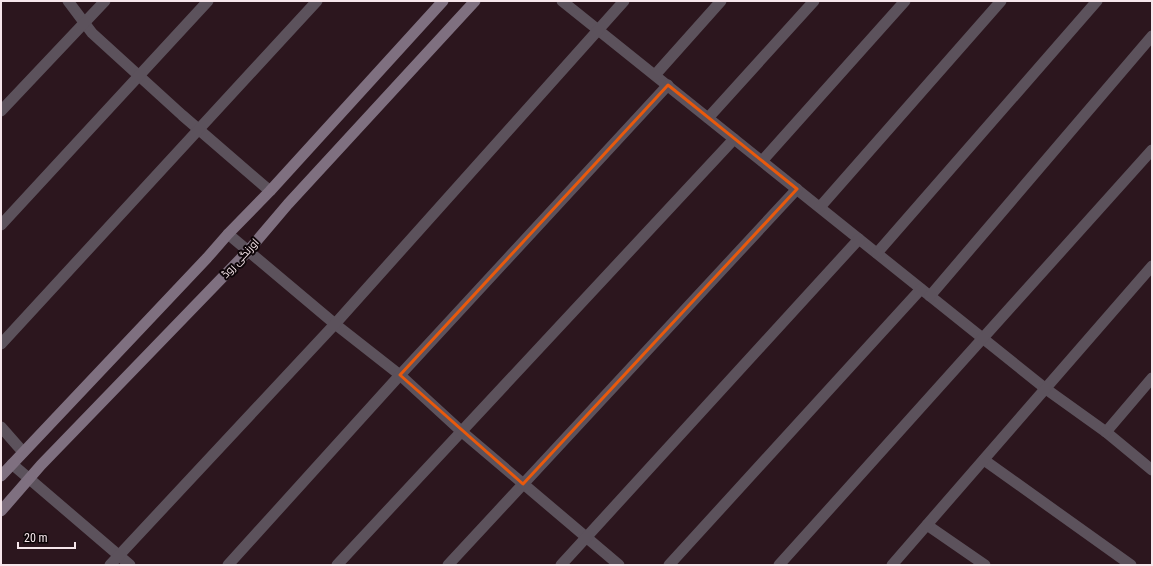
<svg xmlns="http://www.w3.org/2000/svg" width="1153" height="566" viewBox="0 0 1153 566" font-family="'Roboto Condensed',Cairo,sans-serif">
	<rect width="100%" height="100%" fill="#2c161e"/>
	<g fill="none" stroke-linecap="round" stroke-linejoin="round">
		<g stroke="#5c525c" stroke-width="11">
			<path d="M68,1L92,33L182,115L270,191"/>
			<path d="M562,1L1046,389L1106,432L1152,470"/>
			<path d="M655,75L721,1"/>
			<path d="M1,111L105,1"/>
			<path d="M708,118L814,1"/>
			<path d="M762,161L905,1"/>
			<path d="M820,207L1001,1"/>
			<path d="M1,225L208,1"/>
			<path d="M228,234L335,324L400,375L461,431L619,565"/>
			<path d="M877,253L1097,1"/>
			<path d="M930,296L1152,36"/>
			<path d="M1,344L317,1"/>
			<path d="M1,427L23,452"/>
			<path d="M1106,432L1152,378"/>
			<path d="M984,460L1131,565"/>
			<path d="M12,464L130,565"/>
			<path d="M927,525L985,565"/>
			<path d="M110,565L335,324L624,1"/>
			<path d="M228,565L400,375L668,85"/>
			<path d="M337,565L734,139"/>
			<path d="M448,565L797,189"/>
			<path d="M561,565L859,239"/>
			<path d="M669,565L921,289"/>
			<path d="M779,565L1152,150"/>
			<path d="M892,565L1152,266"/>
		</g>
		<g stroke="#7f7080" stroke-width="11">
			<path d="M1,476L207,258L228,234L270,191L443,1"/>
			<path d="M1,511L41,465L249,250L288,204L475,1"/>
		</g>
	</g>
	<path fill="none" stroke="#e8590c" stroke-width="3" stroke-linejoin="round" d="M668,85L797,189L523,484L400,375Z"/>
	<g text-anchor="middle" stroke-width="4" stroke-linejoin="round" paint-order="stroke">
		<g font-size="11" fill="#f6e6eb" stroke="#0e0508">
			<text transform="translate(240 258) rotate(-47)" y="4">اورنگی روڈ</text>
		</g>
	</g>
	<rect width="1153" height="566" fill="none" stroke="#f6e6eb" stroke-width="4"/>
	<path d="M18 542v6h57v-6" fill="none" stroke="#f6e6eb" stroke-width="2"/>
	<text x="24" y="542" font-size="12" fill="#f6e6eb" stroke="#0e0508" stroke-width="3" paint-order="stroke">20 m</text>
</svg>
